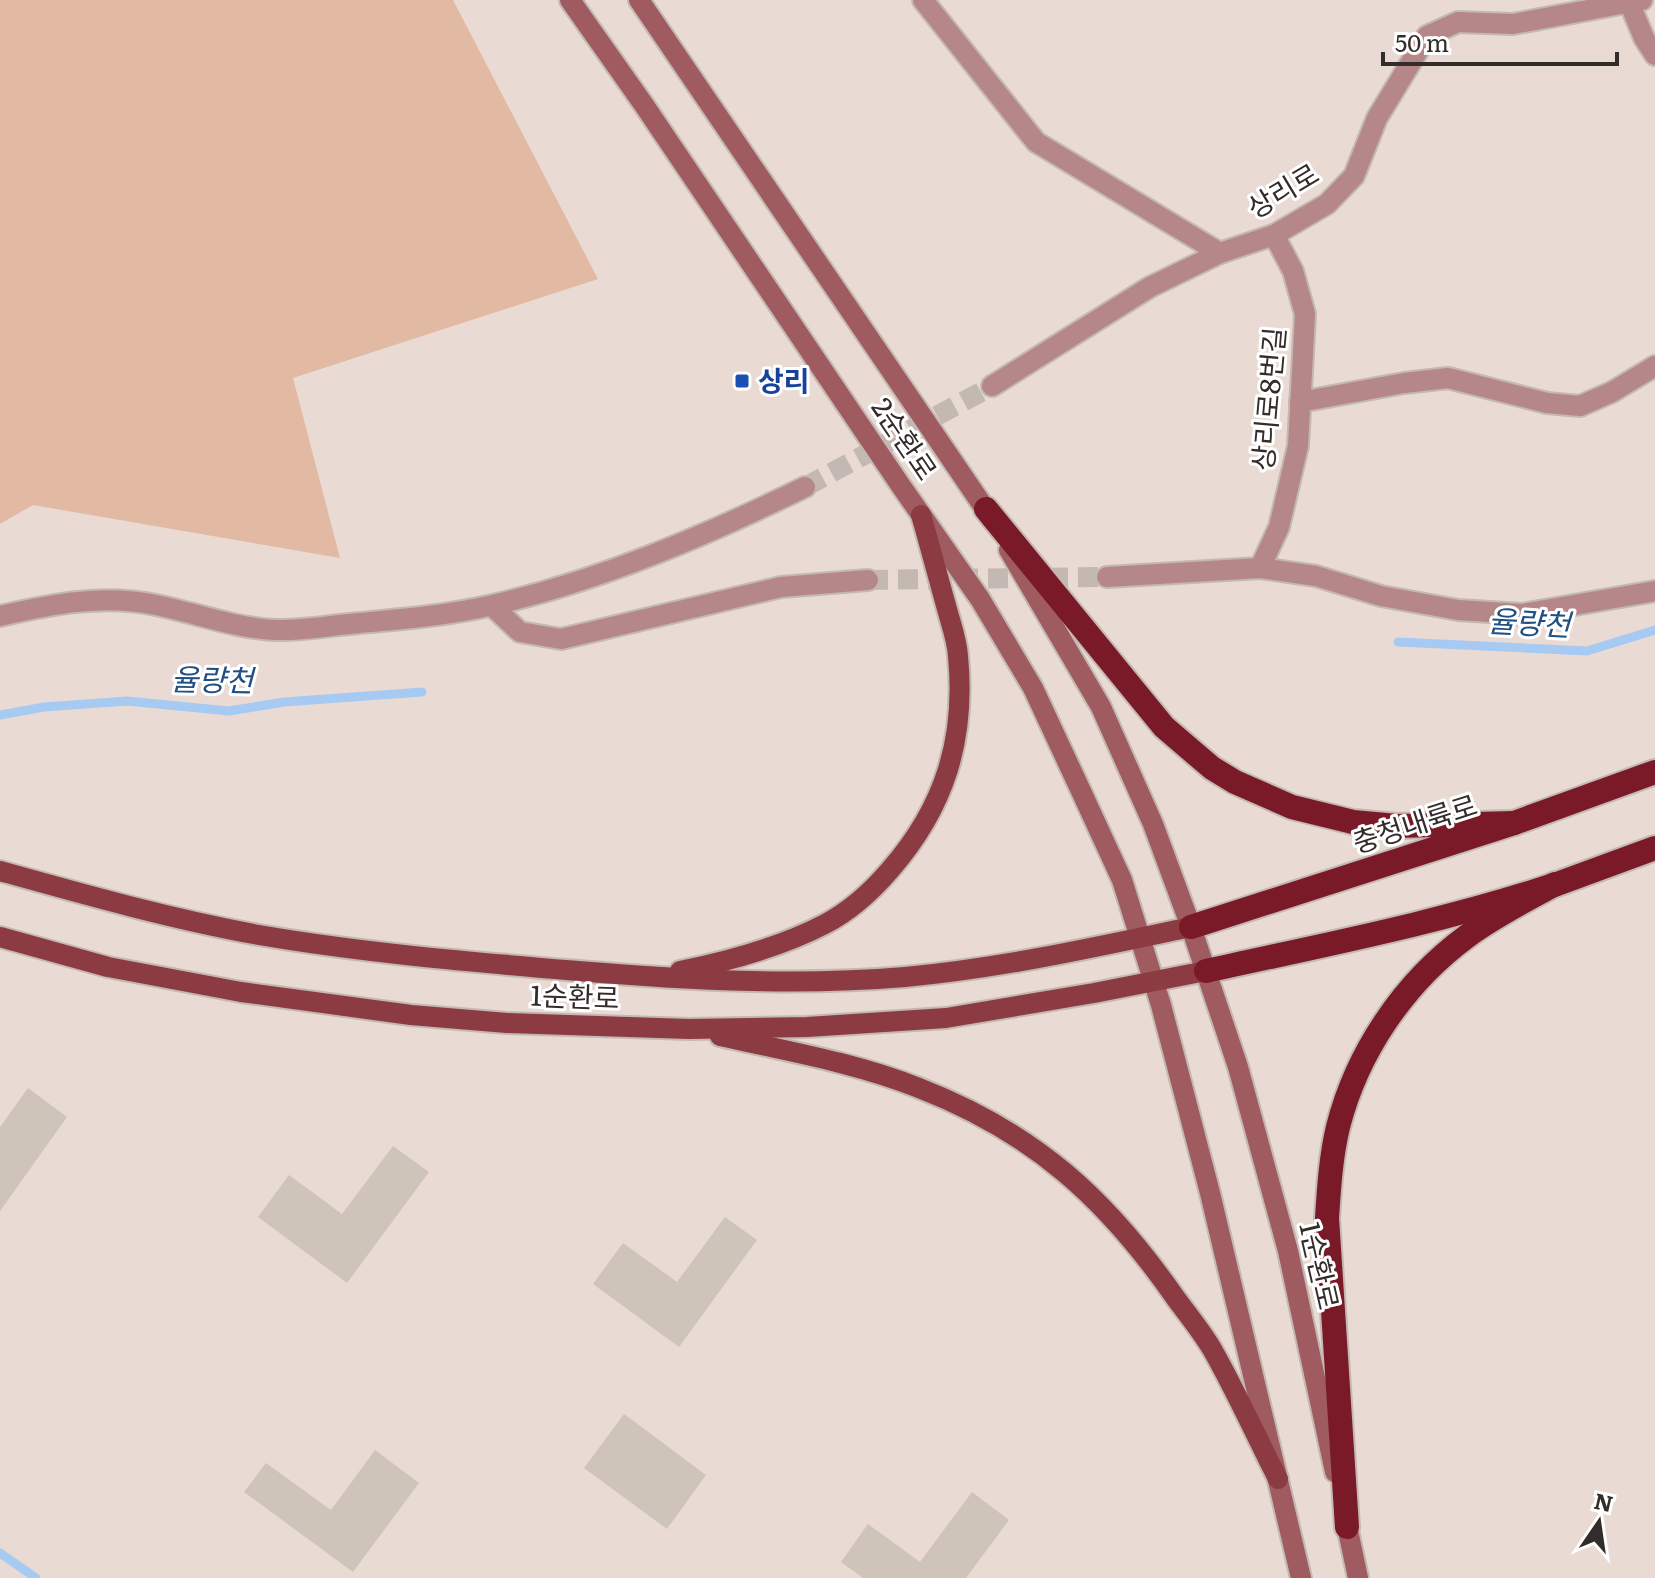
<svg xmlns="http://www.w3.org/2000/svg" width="1655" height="1578" viewBox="0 0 1655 1578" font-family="Literata,'Noto Sans KR',serif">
	<rect width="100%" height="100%" fill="#e9dbd4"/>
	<path fill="#e2b9a2" d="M0,0H453L598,279L293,378L340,558L33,505L0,524Z"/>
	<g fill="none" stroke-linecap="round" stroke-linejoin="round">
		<g stroke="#a7caf3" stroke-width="9">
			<path d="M1398,642L1587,651L1655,630"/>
			<path d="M0,715L44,707L127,701L229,711L284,702L422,692"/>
			<path d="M0,1553L36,1578"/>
		</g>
	</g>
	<g fill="#cec4b9">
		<path d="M28,1088L67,1117L0,1211V1127Z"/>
		<path d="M393,1146L429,1172L347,1283L258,1217L289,1175L342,1214Z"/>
		<path d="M725,1217L757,1240L679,1347L593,1284L623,1243L677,1282Z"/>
		<path d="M624,1414L706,1475L667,1529L584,1468Z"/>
		<path d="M375,1450L419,1483L353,1572L244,1492L266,1463L331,1510Z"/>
		<path d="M972,1492L1009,1520L966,1578H863L841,1562L868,1524L920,1562Z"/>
	</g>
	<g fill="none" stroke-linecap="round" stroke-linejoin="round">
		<g stroke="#c4b8b2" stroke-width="20" stroke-dasharray="20 10" stroke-linecap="butt">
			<path d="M805,487L992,386"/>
			<path d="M868,580L1107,577"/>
		</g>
		<defs>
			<g id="street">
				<path d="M923,0L1036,142L1220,253"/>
				<path d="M1629,2L1644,38L1655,55"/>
				<path d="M992,386L1150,287L1220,253L1274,235L1327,204L1354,176L1377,118L1427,36L1458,22L1513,24L1642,0"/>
				<path d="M1300,402L1404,383L1448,378L1547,403L1580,406L1612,392L1655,366"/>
				<path d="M1260,568L1279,527L1298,446L1302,372L1305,314L1293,271L1274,235"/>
				<path d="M1107,577L1260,568L1316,576L1381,596L1458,610L1522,614L1655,591"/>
				<path d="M492,606L520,632L561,639L781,587L868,580"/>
				<path d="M0,616C52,604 103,594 156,605C196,613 234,628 275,630C303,631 332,625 360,623C404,619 450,615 493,605C601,580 705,536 805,487"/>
			</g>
			<g id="secondary">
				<path d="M570,0L644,105L901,486L980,599L1033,688L1081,791L1122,880L1161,1005L1210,1193L1301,1578"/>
				<path d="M639,0L994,522"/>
				<path d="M1009,550L1101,707L1153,824L1191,927L1238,1067L1288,1251L1335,1472"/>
				<path d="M1344,1512L1358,1578"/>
			</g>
			<g id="primary">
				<path d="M0,871C86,895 171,919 259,935C364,953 472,962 578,971C686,980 797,986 905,977C1002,968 1096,947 1191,927"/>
				<path d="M0,937L108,967L241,992L411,1015L507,1023L689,1029L807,1027L946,1018L1094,993L1206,971"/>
				<path d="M680,971C729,961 781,947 825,924C850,911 872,891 890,870C945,807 966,739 958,656C957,640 951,624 947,609C938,577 930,546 921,515"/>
				<path d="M720,1036C787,1051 856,1063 919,1088C1035,1133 1107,1199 1177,1300C1189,1316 1202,1332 1212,1349C1236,1391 1256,1436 1278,1479"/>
			</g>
			<g id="highway">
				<path d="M986,509L1164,727L1212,768L1235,782L1292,807L1353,822L1397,826L1514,823"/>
				<path d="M1191,927L1514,823L1655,772"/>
				<path d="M1206,971C1323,945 1443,922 1557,884C1590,872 1622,860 1655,848"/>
				<path d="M1347,1527L1327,1218C1329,1187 1331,1156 1338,1127C1357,1052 1404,983 1466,937C1494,916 1525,901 1555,884"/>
			</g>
		</defs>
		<use href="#street" stroke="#c4b8b2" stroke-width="24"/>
		<use href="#secondary" stroke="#c4b8b2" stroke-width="24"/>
		<use href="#primary" stroke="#c4b8b2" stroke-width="24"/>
		<use href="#highway" stroke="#c4b8b2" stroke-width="28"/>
		<use href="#street" stroke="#b68788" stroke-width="20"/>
		<use href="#secondary" stroke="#9f5b5f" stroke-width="20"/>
		<use href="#primary" stroke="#8c3b42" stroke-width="20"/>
		<use href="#highway" stroke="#7a1a29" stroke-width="24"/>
	</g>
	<rect fill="#1a4fb4" stroke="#fff" stroke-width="3" x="734" y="373" width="16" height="16" rx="4"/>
	<g text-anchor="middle" stroke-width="6" stroke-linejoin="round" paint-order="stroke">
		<g font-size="28" fill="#322c2a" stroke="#fff">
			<text transform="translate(1283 191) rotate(-31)" y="10">상리로</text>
			<text transform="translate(1269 399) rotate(-85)" y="10">상리로8번길</text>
			<text transform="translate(904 439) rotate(56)" y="10">2순환로</text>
			<text transform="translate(1415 824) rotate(-18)" y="10">충청내륙로</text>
			<text transform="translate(575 997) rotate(2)" y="10">1순환로</text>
			<text transform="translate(1319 1266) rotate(77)" y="10">1순환로</text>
		</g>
		<g font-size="28" font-weight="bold" fill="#164399" stroke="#fff" text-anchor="start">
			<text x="758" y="391">상리</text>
		</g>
		<g font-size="30" font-style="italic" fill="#204f83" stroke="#fff">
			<text transform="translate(1529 624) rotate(3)" y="10">율량천</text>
			<text transform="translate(212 681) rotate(1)" y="10">율량천</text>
		</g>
	</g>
	<g transform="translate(1599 1522) rotate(13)" stroke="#ffffff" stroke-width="6" paint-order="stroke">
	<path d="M0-6L14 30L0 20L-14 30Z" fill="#322c2a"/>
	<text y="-12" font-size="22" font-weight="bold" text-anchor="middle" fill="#322c2a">N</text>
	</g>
	<path d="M1383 52v12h234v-12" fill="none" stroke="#322c2a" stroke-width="4"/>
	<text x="1395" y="52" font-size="24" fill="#322c2a" stroke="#ffffff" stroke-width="6" paint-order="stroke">50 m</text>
</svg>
